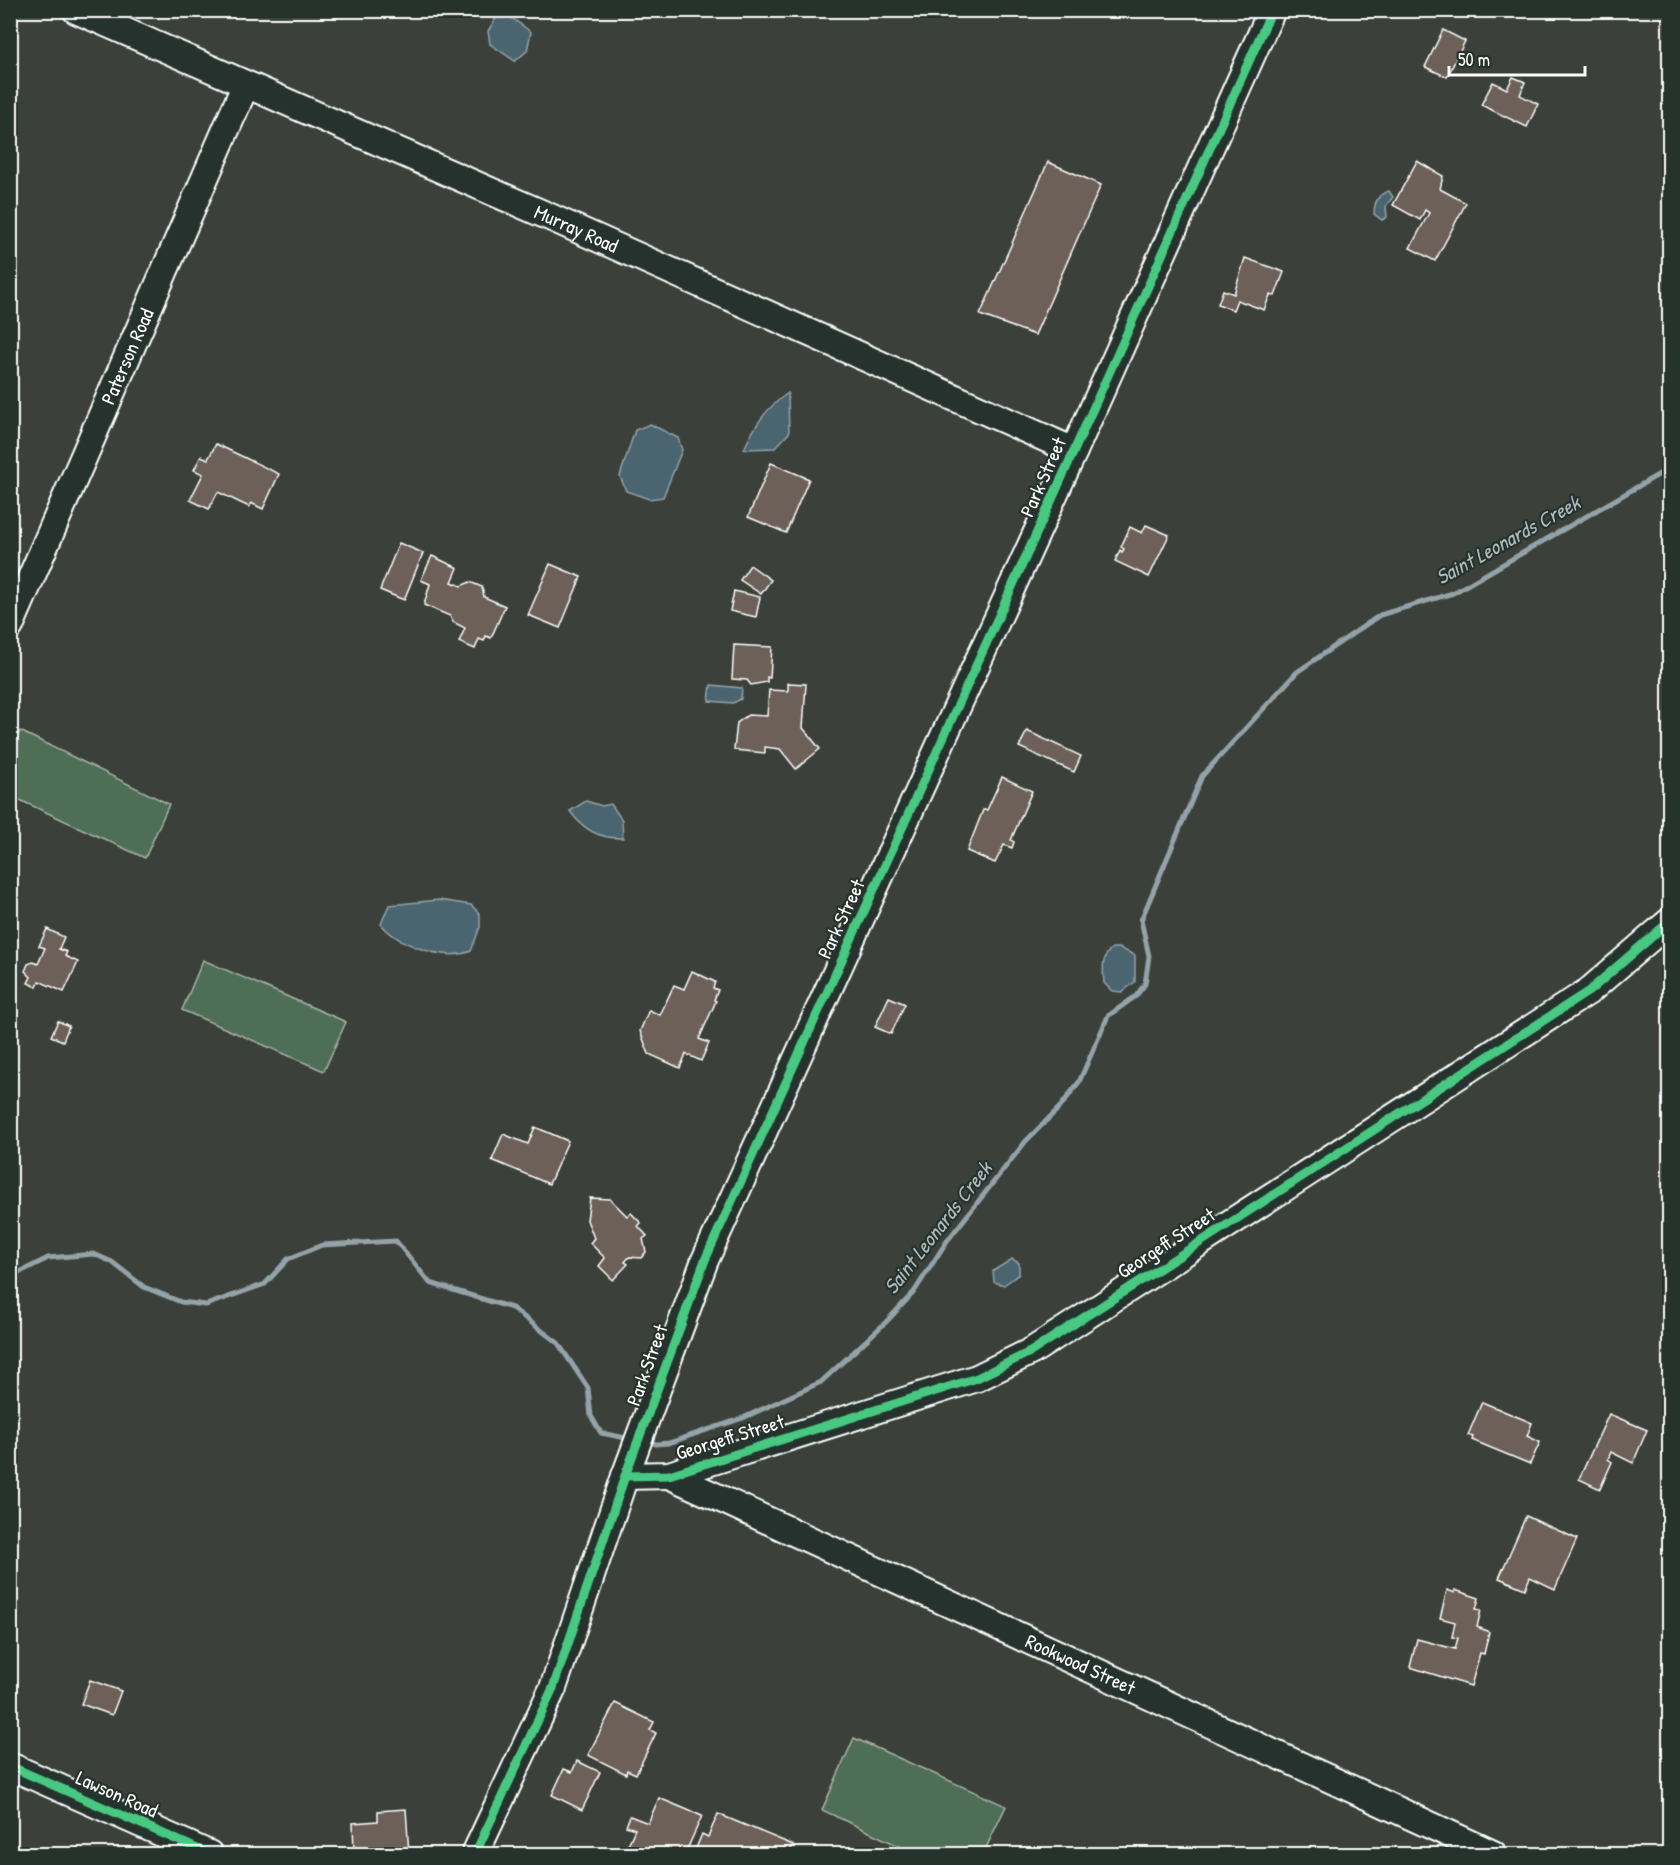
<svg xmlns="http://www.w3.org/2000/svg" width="1680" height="1865" viewBox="0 0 1680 1865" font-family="'Patrick Hand',sans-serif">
	<rect width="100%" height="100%" fill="#3b403a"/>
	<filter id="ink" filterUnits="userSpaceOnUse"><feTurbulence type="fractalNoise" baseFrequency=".0167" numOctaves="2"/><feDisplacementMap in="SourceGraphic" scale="12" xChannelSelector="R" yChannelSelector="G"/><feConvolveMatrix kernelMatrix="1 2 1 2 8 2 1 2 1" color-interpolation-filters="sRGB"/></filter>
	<g filter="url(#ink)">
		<g fill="#506e57" stroke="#a8b6ab" stroke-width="1.5">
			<path d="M20,731L169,804L145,858L11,796V751Z"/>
			<path d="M203,960L346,1022L324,1071L182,1010Z"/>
			<path d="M854,1738L1006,1806L983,1854H916L822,1810Z"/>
		</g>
		<g fill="#4b6570" stroke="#93a3a9" stroke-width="1.5">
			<path d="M501,10L531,32L527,51L515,61L490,44L488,31Z"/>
			<path d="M1389,191L1393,197L1386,206L1387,217L1382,220L1374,214C1374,203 1378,194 1389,191Z"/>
			<path d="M788,393L789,433L775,448L744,449C755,425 766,408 788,393Z"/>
			<path d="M650,424L678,438L682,450L663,497L649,499L626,491L620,476L635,430Z"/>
			<path d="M711,685L742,688L741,699L733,703L709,701Z"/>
			<path d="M586,801L602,806L611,804L622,820L623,838C601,839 583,830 570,811Z"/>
			<path d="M439,900L471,905L480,914V927L471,951C446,962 398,945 381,924L389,905Z"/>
			<path d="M1112,948H1119L1135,955V982L1122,992L1112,991L1104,983C1103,970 1101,957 1112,948Z"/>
			<path d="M1012,1259L1019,1263V1274L1004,1285L994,1282L993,1271Z"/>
		</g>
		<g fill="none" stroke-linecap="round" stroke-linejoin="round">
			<g stroke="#93a3a9" stroke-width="5">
				<path d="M10,1277L48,1258L94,1254L112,1262L144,1287L181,1302L206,1305L265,1284L288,1259L322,1245L396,1241L430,1283L512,1308L558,1343L588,1388L591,1416L601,1433L631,1439"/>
				<path d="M646,1441L656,1444L669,1443L698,1433L743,1418L821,1382L886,1322L914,1292L947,1241L1026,1141L1061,1106L1079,1082L1108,1016L1136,996L1145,984L1149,956L1141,920L1202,776L1297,672L1380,615L1453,593L1670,468"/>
			</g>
		</g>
		<g fill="#6c6058" stroke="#fff" stroke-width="1.5">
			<path d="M1443,30L1465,41L1447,77L1425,67Z"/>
			<path d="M1513,77L1525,82L1520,95L1538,104L1527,127L1481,105L1493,82L1507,89Z"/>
			<path d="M1417,161L1443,176L1440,189L1466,203L1435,261L1410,248L1429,213L1425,210L1420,220L1393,205Z"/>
			<path d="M1048,162L1101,185L1035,335L980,315Z"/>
			<path d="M1245,258L1284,272L1275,296L1270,295L1264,310L1237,300L1233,310L1218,304L1223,290L1234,294Z"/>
			<path d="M216,444L279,474L263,509L251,503L249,507L218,492L209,509L190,500L203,474L194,470L201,456L208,459Z"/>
			<path d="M771,463L809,479L786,533L748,517Z"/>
			<path d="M1146,525L1169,535L1149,577L1115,561L1120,550L1122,552L1124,549L1121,547L1130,527L1142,533Z"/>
			<path d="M399,543L423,553L404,600L380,590Z"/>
			<path d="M432,556L458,568L452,582L461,586L470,582L482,587L484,597L505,606L491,638L486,636L484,641L479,639L475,649L459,642L465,628L453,622L450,616L424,605L430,584L421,580Z"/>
			<path d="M550,564L581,577L560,628L528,615Z"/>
			<path d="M750,565L771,580L761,594L740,580Z"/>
			<path d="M734,591L760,597L756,617L730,611Z"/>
			<path d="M734,645L772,647L770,678L767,677V682L751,685L747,680L732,679Z"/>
			<path d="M788,683L806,684L803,728L820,749L796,769L780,749L765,747V753L734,750L737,723L748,715L767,716L769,690L788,691Z"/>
			<path d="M1027,731L1081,756L1074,772L1019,747Z"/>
			<path d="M1002,777L1032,791L1011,840L1014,842L1012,848L1004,845L995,863L967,851L983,810H987Z"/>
			<path d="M47,929L64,937L59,949L67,952L65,956L78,962L64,992L39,981L37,987L28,983L31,977L25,971L28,964L33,962L38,964L45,948L39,946Z"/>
			<path d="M692,971L715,982L713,988L718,990L714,1000L716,1001L699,1039L709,1043L701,1061L686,1054L680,1068L649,1054L640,1031L649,1010L660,1015L674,985L684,989Z"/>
			<path d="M889,997L905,1004L891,1034L875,1027Z"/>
			<path d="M58,1021L69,1026L63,1041L51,1036Z"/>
			<path d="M535,1127L568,1141L549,1184L492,1160L503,1134L528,1144Z"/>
			<path d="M590,1198L610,1199L627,1216L631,1213L641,1223L638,1226L647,1236L643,1239L646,1252L641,1258L629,1257L625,1262L628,1264L613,1280L599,1266L605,1258L590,1243L594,1238L587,1220Z"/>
			<path d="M1482,1402L1532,1423L1527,1436L1540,1442L1530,1464L1472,1440L1473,1437L1468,1435Z"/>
			<path d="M1609,1414L1647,1430L1633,1463L1611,1452L1608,1459L1612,1462L1600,1489L1579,1479Z"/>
			<path d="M1526,1516L1577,1539L1555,1589L1530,1577L1525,1589L1499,1578Z"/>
			<path d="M1447,1590L1455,1593V1590L1479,1598L1476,1609L1481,1610L1477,1627L1489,1632L1484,1654L1480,1653L1471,1686L1410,1667L1417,1639L1455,1649L1458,1638L1452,1637L1455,1622L1440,1618Z"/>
			<path d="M90,1680L121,1691L112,1715L81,1704Z"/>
			<path d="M615,1703L654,1722L650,1730L656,1733L636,1774L627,1770L626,1774L588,1755Z"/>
			<path d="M577,1761L600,1772L582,1810L552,1795L564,1769L572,1772Z"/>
			<path d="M659,1798L702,1816L685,1854H650L628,1845L635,1829L626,1826L630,1816L648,1823Z"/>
			<path d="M406,1809L409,1854H354L353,1823L378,1821V1811Z"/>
			<path d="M718,1814L793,1845L789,1854L694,1853L702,1834L708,1837Z"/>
		</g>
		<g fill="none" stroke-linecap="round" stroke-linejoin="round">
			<defs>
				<g id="minor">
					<path id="s1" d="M76,10L550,217L1074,451"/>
					<path id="s2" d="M10,626L245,86"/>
					<path id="s3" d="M669,1475L1493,1854"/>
					<path d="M625,1476L669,1475L977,1378L1032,1351L1589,991L1670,921"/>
					<path d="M10,1766L209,1854"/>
					<path d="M475,1854L553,1688L625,1476L705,1260L1074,451L1272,10"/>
				</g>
			</defs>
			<use href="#minor" stroke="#fff" stroke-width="30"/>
			<use href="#minor" stroke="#26332d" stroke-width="26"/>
			<defs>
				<g id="cycleway">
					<path d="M625,1476L669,1475L977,1378L1032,1351L1589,991L1670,921"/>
					<path d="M10,1766L209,1854"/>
					<path d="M475,1854L553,1688L625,1476L705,1260L1074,451L1272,10"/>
				</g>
			</defs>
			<use href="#cycleway" stroke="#26332d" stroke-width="13"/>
			<use href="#cycleway" stroke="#46c982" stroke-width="9"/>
		</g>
	</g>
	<g text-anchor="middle" stroke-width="4.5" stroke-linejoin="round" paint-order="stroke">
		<g font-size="20" fill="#fff" stroke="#26332d">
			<text dy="7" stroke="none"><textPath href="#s1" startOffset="546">Murray Road</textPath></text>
			<text dy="7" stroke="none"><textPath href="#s2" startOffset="294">Paterson Road</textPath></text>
			<text transform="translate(1043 477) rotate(-66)" y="7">Park Street</text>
			<text transform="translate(841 919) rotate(-65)" y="7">Park Street</text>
			<text transform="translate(1166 1243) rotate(-33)" y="7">Georgeff Street</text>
			<text transform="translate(647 1365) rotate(-70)" y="7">Park Street</text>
			<text transform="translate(730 1437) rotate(-17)" y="7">Georgeff Street</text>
			<text dy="7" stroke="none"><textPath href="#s3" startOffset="453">Rookwood Street</textPath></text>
			<text transform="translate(117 1794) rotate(24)" y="7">Lawson Road</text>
		</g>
		<g font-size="21" font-style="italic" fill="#aebabf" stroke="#26332d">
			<text transform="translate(1508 540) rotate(-29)" y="7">Saint Leonards Creek</text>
			<text transform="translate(938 1228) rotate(-52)" y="7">Saint Leonards Creek</text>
		</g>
	</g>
	<rect width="1680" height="1865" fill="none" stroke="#26332d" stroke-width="36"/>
	<rect x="18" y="18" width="1644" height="1829" fill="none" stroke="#fff" stroke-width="2" filter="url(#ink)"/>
	<path d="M1449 66v9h136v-9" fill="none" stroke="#ffffff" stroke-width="3"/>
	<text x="1458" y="66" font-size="18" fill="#ffffff" stroke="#26332d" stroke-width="4.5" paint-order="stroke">50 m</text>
</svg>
